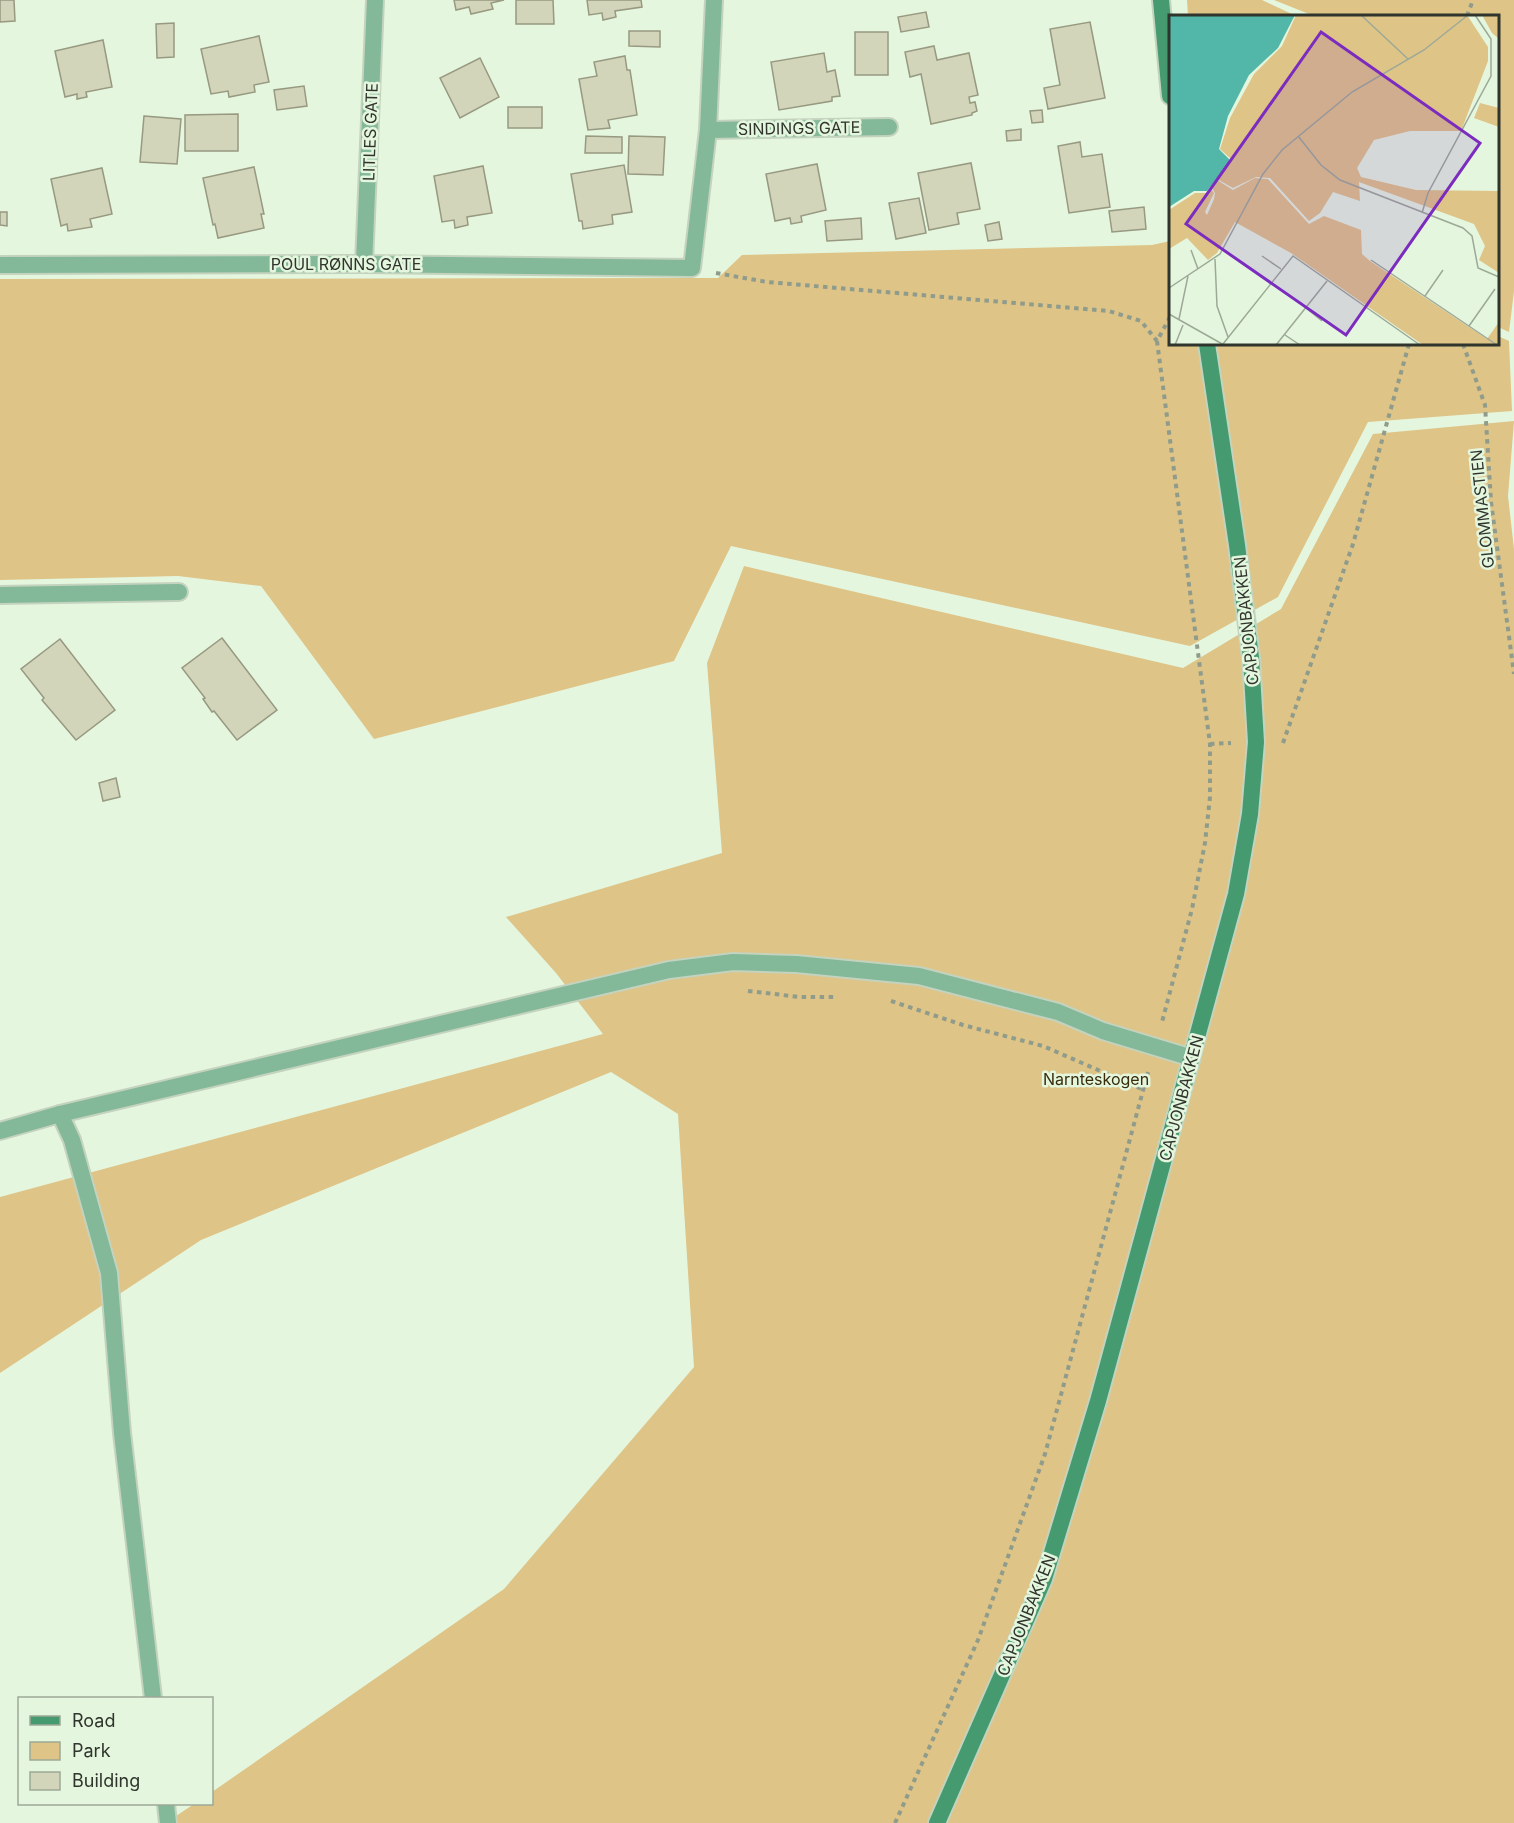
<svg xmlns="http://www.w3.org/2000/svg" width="1514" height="1823" viewBox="0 0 1514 1823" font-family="Inter,sans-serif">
	<rect width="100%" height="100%" fill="#e5f6de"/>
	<g fill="#dec487">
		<path d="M1187,0H1262L1296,16H1188Z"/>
		<path d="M1274,0H1514V291L1509,332L1498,327V16H1314Z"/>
		<path d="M1170,241V344H1498V336L1509,341L1512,411L1368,422L1278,597L1190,646L731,546L674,661L374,739L261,586L178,576L0,580V279L718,278L742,255L1152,245Z"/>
		<path d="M1514,421L1508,496L1514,549V1823H177L176,1816L194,1804H212V1792L504,1589L694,1367L678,1114L611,1072L201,1240L0,1373V1197L603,1034L556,973L506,917L722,853L707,663L744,566L1183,668L1281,609L1373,434Z"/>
	</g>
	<g fill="#d3d5ba" stroke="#979980" stroke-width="1.5">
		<path d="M0,0H14L15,21L0,22Z"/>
		<path d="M454,0H504L491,3L493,9L471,14L469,7L456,10Z"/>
		<path d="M516,0H553L554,24H516Z"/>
		<path d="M587,0H641L642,7L615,11L616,17L603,20L602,13L589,15Z"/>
		<path d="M926,12L929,27L901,32L898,17Z"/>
		<path d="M1090,22L1105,98L1048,109L1044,88L1060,85L1050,29Z"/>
		<path d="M174,23V57L157,58L156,24Z"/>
		<path d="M629,31H660V47L629,46Z"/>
		<rect x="855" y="32" width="33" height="43"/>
		<path d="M259,36L269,82L254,85L255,92L229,97L228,91L211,94L201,49Z"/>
		<path d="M103,40L112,87L86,92L87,97L77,99V94L65,97L55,51Z"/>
		<path d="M934,46L937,60L969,53L978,95L969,97L970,103L975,102L977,111L972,113V115L931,124L921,74L910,77L905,52Z"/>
		<path d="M824,53L827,72L835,70L840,96L832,97V101L779,110L771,62Z"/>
		<path d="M625,56L627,70H630L637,115L608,120L610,128L588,130L579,79L597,76L594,62Z"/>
		<path d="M480,58L499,97L460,118L440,78Z"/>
		<path d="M304,86L307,106L277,110L274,90Z"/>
		<rect x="508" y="107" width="34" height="21"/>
		<path d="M1042,110L1043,122L1032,123L1030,111Z"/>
		<path d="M238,114V151H185V115Z"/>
		<path d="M144,116L181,119L177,164L140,162Z"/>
		<path d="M1021,129V140L1007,141L1006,131Z"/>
		<path d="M586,136L622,137V153H585Z"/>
		<path d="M629,136L665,137L663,175L628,174Z"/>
		<path d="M1080,142L1082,157L1102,154L1110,207L1069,213L1058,146Z"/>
		<path d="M971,163L980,209L957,213L959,224L929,230L918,173Z"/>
		<path d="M817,164L826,210L801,216L802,222L791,224L790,218L775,221L766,174Z"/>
		<path d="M624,165L632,212L612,215L613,224L583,229L582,221H579L571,174Z"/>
		<path d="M483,166L492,213L467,217L468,225L455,228L454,220L442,222L434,176Z"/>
		<path d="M254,167L264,214H261L264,228L218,238L215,224L213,225L203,178Z"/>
		<path d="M102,168L112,214L90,219L92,227L68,231L67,224L61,226L51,179Z"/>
		<path d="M919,198L926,233L896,239L889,203Z"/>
		<path d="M1144,207L1146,229L1112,232L1109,211Z"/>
		<path d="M0,212H7V226L0,225Z"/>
		<path d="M861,218L862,239L827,241L825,221Z"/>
		<path d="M999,222L1002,239L988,241L985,225Z"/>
		<path d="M222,638L277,710L237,740L214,711L212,712L203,699L205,698L182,668Z"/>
		<path d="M60,639L115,710L76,740L42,700L44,698L21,669Z"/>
		<path d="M116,778L120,797L103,801L99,783Z"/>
	</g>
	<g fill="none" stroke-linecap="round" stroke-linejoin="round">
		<defs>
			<path id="service" d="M0,1131L60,1114L669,970L733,962L796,964L919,976L1058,1012L1103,1031L1192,1058"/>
			<g id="minor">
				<path d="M708,130L889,127"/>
				<path d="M364,264L375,0"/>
				<path d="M0,265L364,264L692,268L708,130L714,0"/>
				<path d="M0,595L179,592"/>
				<path d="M60,1114L72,1140L109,1273L122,1433L153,1698"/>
				<path d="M166,1804L168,1823"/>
			</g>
			<g id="secondary">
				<path d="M1161,0L1170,96"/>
				<path d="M937,1823L1044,1579L1098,1401L1236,894L1250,814L1256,742L1251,658L1237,545L1207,344"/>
			</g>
		</defs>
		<use href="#service" stroke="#c4d3be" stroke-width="20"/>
		<use href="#minor" stroke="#c4d3be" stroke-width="20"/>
		<use href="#secondary" stroke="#c4d3be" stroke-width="20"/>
		<g stroke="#909c8b" stroke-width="4" stroke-dasharray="4.5 4.5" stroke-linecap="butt">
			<path d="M1467,16L1473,0"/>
			<path d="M716,273L767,282L1109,311L1141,321L1157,341L1170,317"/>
			<path d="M1157,341L1210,744V797L1205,843L1192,909L1162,1022"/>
			<path d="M1463,344L1485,405L1491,502L1514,674"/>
			<path d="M1283,743L1353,544L1409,344"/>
			<path d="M1210,744L1231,743"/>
			<path d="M748,991L800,997H836"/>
			<path d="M891,1001L963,1025L1043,1046L1144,1090"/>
			<path d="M895,1823L978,1640L1045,1454L1148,1072"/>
		</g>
		<use href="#service" stroke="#83b899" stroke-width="16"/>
		<use href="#minor" stroke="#83b899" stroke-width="16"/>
		<use href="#secondary" stroke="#459b6f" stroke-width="16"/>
	</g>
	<g text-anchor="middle" stroke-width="5" stroke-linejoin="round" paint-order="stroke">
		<g font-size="16" fill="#2f352c" stroke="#e5f6de">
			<text transform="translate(799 128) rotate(-1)" y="6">SINDINGS GATE</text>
			<text transform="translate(370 132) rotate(-88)" y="6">LITLES GATE</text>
			<text x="346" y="270">POUL RØNNS GATE</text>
			<text transform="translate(1482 509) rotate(-96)" y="6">GLOMMASTIEN</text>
			<text transform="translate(1246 621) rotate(-96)" y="6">CAPJONBAKKEN</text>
			<text transform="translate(1181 1098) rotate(-75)" y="6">CAPJONBAKKEN</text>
			<text transform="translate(1026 1615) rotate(-68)" y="6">CAPJONBAKKEN</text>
		</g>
		<g font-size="16" fill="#382c0b" stroke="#e5f6de">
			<text x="1096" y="1085">Narnteskogen</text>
		</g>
	</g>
	<g transform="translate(1169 15)">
		<rect width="330" height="330" fill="#e5f6de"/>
		<path d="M127,0H298L319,32V46L292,116H241L205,125L188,153L192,162L247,175L330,176V258L310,245L316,231L305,209L190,167L191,186L164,177L151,198L140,206L101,163L87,162L64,173L48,164L62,144L51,134L61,103L85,59L113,31ZM313,0H330V24L323,18ZM311,88L330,93V112L305,103ZM86,163L99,164L140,209L155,201L192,215L193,239L201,246L318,324L330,307V330H254L122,238L66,207L48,238L39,245L18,223L0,234V195L26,178H38L42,174L45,178L36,197L38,200L45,184L46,178L43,173L48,165L64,175Z" fill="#dec487"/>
		<path d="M0,0H126L109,33L80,60L59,101L50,134L61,145L54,156L38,176H25L0,192Z" fill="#52b7a9"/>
		<path fill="none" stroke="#9ca997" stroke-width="1.5" d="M192,0L239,44M129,121L152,150L171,165L294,213L303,221L309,253L330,262M253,198L259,178L322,61V24L306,0M22,235L29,254M93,241L112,254M46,244L48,291L59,322M202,245L328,330M0,273L51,239L94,159L113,135L183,77L255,35L299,0M256,281L274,255M137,293L153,306M0,299L55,330M10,304L19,261M300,311L326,274M116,320L131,330M54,329L124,241L251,330M6,330L14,310M107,330L158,266"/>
		<path fill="#7b2cbf" fill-opacity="0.15" stroke="#7b2cbf" stroke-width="3" d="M152,17L311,128L177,320L17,209Z"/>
		<rect width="330" height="330" fill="none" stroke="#2f352c" stroke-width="3"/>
	</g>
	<rect x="18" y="1697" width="195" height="108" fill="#e5f6de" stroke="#9ca997" stroke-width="1.5"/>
	<rect x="30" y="1716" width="30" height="9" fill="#459b6f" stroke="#9ca997" stroke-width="1.5"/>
	<text x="72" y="1727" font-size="18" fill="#2f352c">Road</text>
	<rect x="30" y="1742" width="30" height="18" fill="#dec487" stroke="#9ca997" stroke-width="1.5"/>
	<text x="72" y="1757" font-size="18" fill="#2f352c">Park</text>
	<rect x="30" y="1772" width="30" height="18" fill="#d3d5ba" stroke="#9ca997" stroke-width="1.5"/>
	<text x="72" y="1787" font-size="18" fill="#2f352c">Building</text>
</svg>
